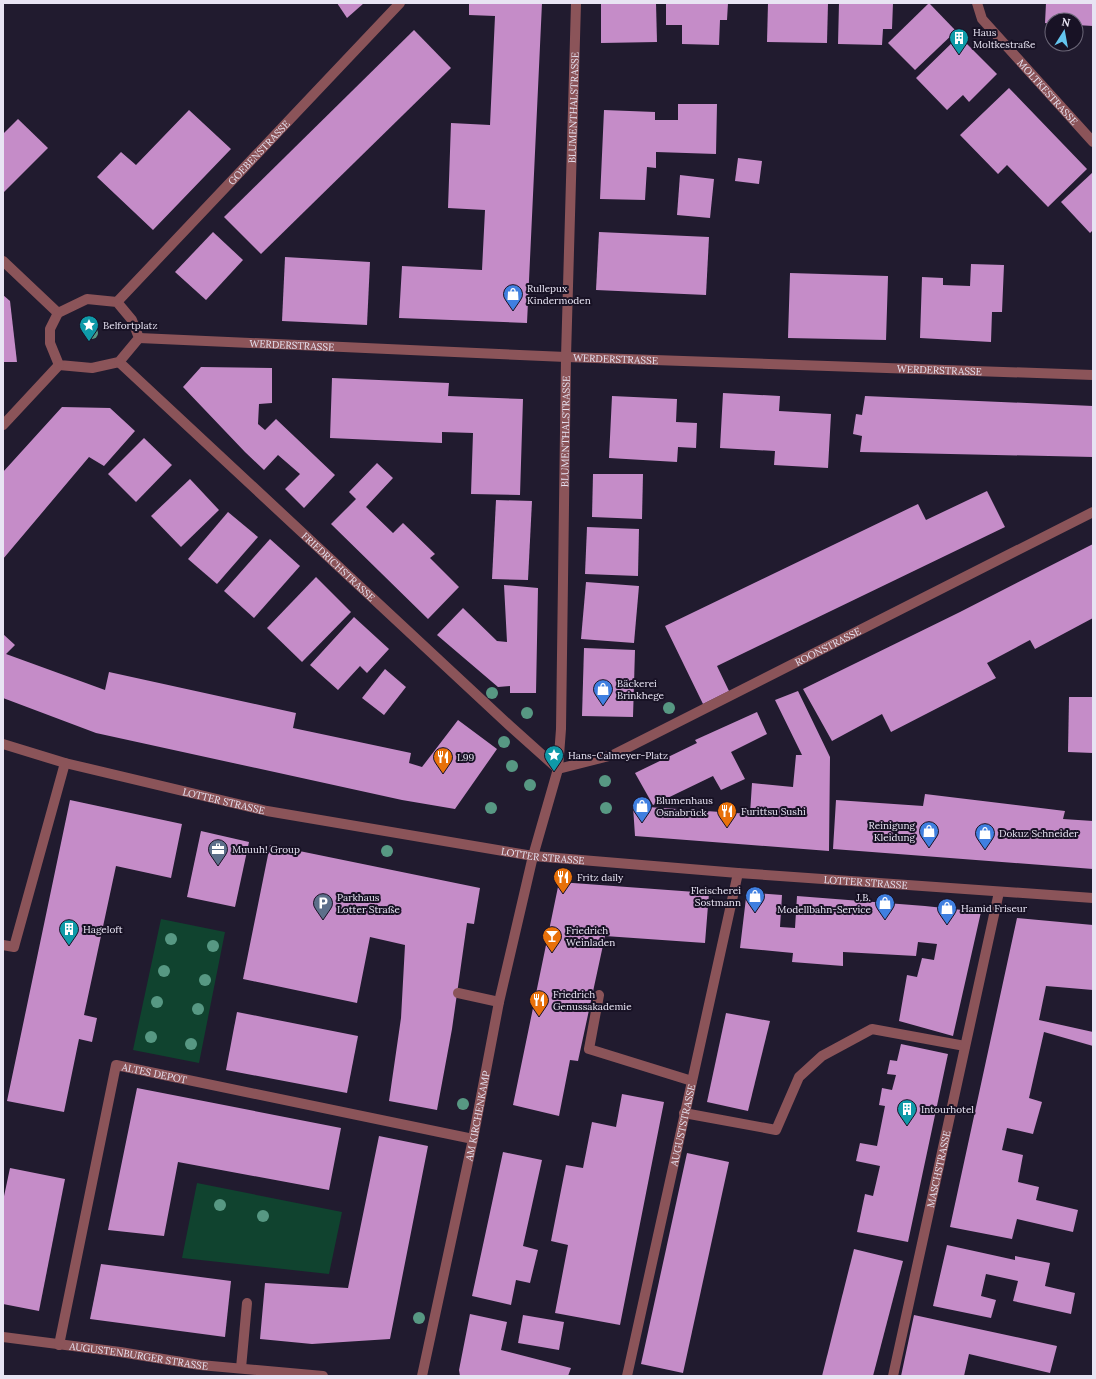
<svg xmlns="http://www.w3.org/2000/svg" width="1096" height="1379" viewBox="0 0 1096 1379" font-family="Lora,serif">
	<rect width="100%" height="100%" fill="#211b2f"/>
	<g fill="#10432f">
		<path d="M161,919L225,932L199,1063L133,1050Z"/>
		<path d="M197,1183L342,1212L329,1274L182,1258Z"/>
	</g>
	<g fill="#c58cc8">
		<path d="M337,3H364L347,18Z"/>
		<path d="M469,3H542L527,323L399,318L402,266L482,270L485,210L448,208L451,123L490,125L495,16L469,15Z"/>
		<path d="M601,3H656L657,42L601,43Z"/>
		<path d="M666,3H728L727,20H720L719,45L682,44V25H666Z"/>
		<path d="M768,3H828L827,43L767,42Z"/>
		<path d="M839,3H893L892,29H883L882,45L838,44Z"/>
		<path d="M929,3L956,31L915,70L888,43Z"/>
		<path d="M1046,3H1093V26L1076,25V20H1052V24L1045,23Z"/>
		<path d="M414,30L451,68L261,254L224,217Z"/>
		<path d="M959,36L997,74L969,102L963,95L947,110L916,78Z"/>
		<path d="M1009,88L1087,169L1048,207L1007,165L998,174L960,135Z"/>
		<path d="M678,104H717L716,154L656,152V168L647,167L645,200L600,199L604,110L655,112V120H678Z"/>
		<path d="M189,110L231,149L153,230L97,177L121,152L136,165Z"/>
		<path d="M18,119L48,148L3,193V134Z"/>
		<path d="M738,158L762,161L759,184L735,181Z"/>
		<path d="M1093,172V230L1090,233L1061,202Z"/>
		<path d="M680,175L714,179L710,218L677,215Z"/>
		<path d="M213,232L243,260L206,300L175,272Z"/>
		<path d="M599,232L709,237L706,295L596,290Z"/>
		<path d="M285,257L370,262L367,325L282,321Z"/>
		<path d="M971,264L1004,265L1002,312H992L991,342L920,338L922,277L943,278V285L970,286Z"/>
		<path d="M790,273L888,276L886,340L788,338Z"/>
		<path d="M3,295L10,301L17,362H3Z"/>
		<path d="M201,367L272,368V403L259,404L258,424L265,430L276,419L335,475L304,508L285,489L300,474L278,455L264,470L245,452L183,387Z"/>
		<path d="M332,378L449,383L448,396L523,399L520,495L471,494L473,433L442,432V443L330,438Z"/>
		<path d="M723,393L780,396L779,411L831,414L828,468L774,465L775,451L720,448Z"/>
		<path d="M612,396L677,399L676,422L697,423L696,448L678,447L677,462L609,458Z"/>
		<path d="M865,396L1093,406V457L860,452L862,436L853,434L856,414L862,415Z"/>
		<path d="M62,407L110,408L135,431L104,466L89,457L3,559V472Z"/>
		<path d="M144,438L172,465L136,502L108,474Z"/>
		<path d="M377,463L393,478L366,507L393,533L403,523L435,554L430,558L459,587L428,619L331,524L356,499L349,492Z"/>
		<path d="M593,474H643L642,519L592,517Z"/>
		<path d="M190,479L219,510L181,547L151,516Z"/>
		<path d="M987,491L1005,527L717,666L729,691L703,704L665,626L918,504L926,520Z"/>
		<path d="M496,500L532,501L528,580L492,579Z"/>
		<path d="M228,512L258,537L217,584L188,559Z"/>
		<path d="M587,527L639,529L638,576L585,574Z"/>
		<path d="M270,539L300,566L254,618L224,591Z"/>
		<path d="M1093,544V618L1035,649L1030,640L987,663L996,678L891,732L882,714L832,741L803,689L960,612Z"/>
		<path d="M316,577L351,612L302,662L267,628Z"/>
		<path d="M586,582L639,586L634,643L581,639Z"/>
		<path d="M504,585L538,588L536,693H510V686L498,687L437,635L463,608L497,641L507,642Z"/>
		<path d="M354,617L389,649L367,673L360,666L338,690L310,665Z"/>
		<path d="M3,634L15,645L6,654L105,690L109,672L296,713L293,728L411,753L409,763L422,767L458,720L497,749L455,809L402,800L96,733L3,698Z"/>
		<path d="M584,648L635,650L633,717L582,716Z"/>
		<path d="M385,669L406,687L384,715L362,698Z"/>
		<path d="M798,691L830,757L829,851L635,836L633,806L750,814L752,783L793,787L796,755H802L775,700Z"/>
		<path d="M1069,697H1093V753L1068,752Z"/>
		<path d="M757,712L767,734L731,752L745,779L721,790L713,776L653,805L635,773L697,743L695,740Z"/>
		<path d="M925,794L1065,811L1063,819L1093,821V869L833,849L836,800L923,806Z"/>
		<path d="M70,800L182,824L171,878L116,866L84,1015L97,1018L92,1042L79,1039L64,1112L7,1101Z"/>
		<path d="M201,831L249,842L235,907L187,897Z"/>
		<path d="M270,845L480,888L474,924L467,923L452,1029L437,1110L389,1101L401,1018L405,945L370,937L357,1003L243,979Z"/>
		<path d="M559,882L709,893L705,943L605,936L578,1061L570,1060L559,1116L513,1105Z"/>
		<path d="M754,893L782,895L780,927L795,928L797,896L925,906L981,912L953,1036L899,1021L907,975L917,977L922,958L934,960L937,944L918,942L916,956L843,952V966L792,962L793,953L740,948L746,898Z"/>
		<path d="M1017,918L1093,925V990L1046,986L1039,1020L1093,1032V1046L1044,1032L1029,1098L1042,1102L1033,1134L1007,1128L1002,1150L1023,1155L1018,1182L1039,1187L1036,1200L1078,1210L1073,1232L1017,1219L1012,1239L950,1227Z"/>
		<path d="M237,1012L358,1036L347,1093L226,1070Z"/>
		<path d="M726,1013L770,1021L748,1111L707,1102Z"/>
		<path d="M901,1044L948,1054L908,1242L857,1232L865,1194L873,1196L880,1166L856,1161L860,1143L877,1146L885,1106L879,1105L882,1088L892,1090L896,1075L887,1074L890,1060L897,1061Z"/>
		<path d="M137,1088L341,1128L329,1190L178,1162L164,1236L108,1230Z"/>
		<path d="M622,1094L664,1102L620,1325L555,1313L568,1245L551,1241L566,1165L583,1168L592,1122L616,1127Z"/>
		<path d="M379,1136L428,1146L390,1339L312,1344L260,1339L265,1283L348,1288Z"/>
		<path d="M503,1152L542,1160L523,1246L538,1250L530,1283L516,1280L511,1305L472,1296Z"/>
		<path d="M687,1153L729,1162L683,1373L641,1364Z"/>
		<path d="M10,1168L65,1179L39,1311L3,1304V1201Z"/>
		<path d="M947,1245L1015,1260V1256L1050,1263L1045,1286L1075,1293L1071,1314L1013,1301L1018,1281L986,1274L981,1296L996,1300L991,1318L933,1306Z"/>
		<path d="M854,1249L903,1261L873,1376H822Z"/>
		<path d="M101,1264L231,1281L225,1337L90,1319Z"/>
		<path d="M470,1314L507,1322L501,1350L571,1368L568,1376H460L459,1370Z"/>
		<path d="M523,1315L564,1322L559,1350L518,1343Z"/>
		<path d="M914,1315L1057,1346L1050,1373L969,1354L964,1376H901Z"/>
	</g>
	<g fill="none" stroke-linecap="round" stroke-linejoin="round">
		<g stroke="#8b5459" stroke-width="10">
			<path d="M3,945L14,947L65,763"/>
			<path d="M458,993L499,1002"/>
			<path d="M599,995L589,1049L692,1081"/>
			<path d="M684,1113L776,1130L799,1077L822,1056L872,1029L965,1046"/>
			<path d="M241,1368L247,1303"/>
		</g>
		<g stroke="#8b5459" stroke-width="10">
			<path id="s1" d="M977,3L982,19L1093,142"/>
			<path d="M3,261L58,313"/>
			<path d="M87,299L117,302L132,320L139,338L119,362L92,368L59,365L50,343V329L58,313Z"/>
			<path id="s2" d="M117,302L400,3"/>
			<path id="s3" d="M139,338L566,357L1093,375"/>
			<path id="s4" d="M119,362L510,726L558,769L613,755L1093,512"/>
			<path d="M3,425L59,365"/>
			<path id="s5" d="M3,1337L120,1352L200,1365L323,1376"/>
			<path id="s6" d="M59,1345L116,1065L473,1139"/>
			<path id="s7" d="M422,1376L473,1139L499,1002L533,856L558,769L561,729L566,357L576,3"/>
			<path id="s8" d="M627,1376L738,873"/>
			<path id="s9" d="M893,1376L999,892"/>
		</g>
		<path stroke="#8b5459" stroke-width="10" id="s10" d="M3,744L65,763L267,811L533,856L738,873L1093,898"/>
	</g>
	<g fill="#579883">
		<circle cx="92" cy="333" r="6"/>
		<circle cx="492" cy="693" r="6"/>
		<circle cx="669" cy="708" r="6"/>
		<circle cx="527" cy="713" r="6"/>
		<circle cx="504" cy="742" r="6"/>
		<circle cx="512" cy="766" r="6"/>
		<circle cx="605" cy="781" r="6"/>
		<circle cx="530" cy="785" r="6"/>
		<circle cx="491" cy="808" r="6"/>
		<circle cx="606" cy="808" r="6"/>
		<circle cx="387" cy="851" r="6"/>
		<circle cx="171" cy="939" r="6"/>
		<circle cx="213" cy="946" r="6"/>
		<circle cx="164" cy="971" r="6"/>
		<circle cx="205" cy="980" r="6"/>
		<circle cx="157" cy="1002" r="6"/>
		<circle cx="198" cy="1009" r="6"/>
		<circle cx="151" cy="1037" r="6"/>
		<circle cx="191" cy="1044" r="6"/>
		<circle cx="463" cy="1104" r="6"/>
		<circle cx="220" cy="1205" r="6"/>
		<circle cx="263" cy="1216" r="6"/>
		<circle cx="419" cy="1318" r="6"/>
	</g>
	<defs>
		<symbol id="building-pin" viewBox="-11 -11 22 30"><path d="M0 17L-7.5 6A9.5 9.5 0 1 1 7.5 6Z" fill="#0f9aa8" stroke="#181225"/><path d="M-4-6H4V6H1V3H-1V6H-4ZM-2.5-4.3h1.7v1.8h-1.7ZM.8-4.3h1.7v1.8H.8ZM-2.5-1h1.7V.8h-1.7ZM.8-1h1.7V.8H.8Z" fill="#fff"/></symbol>
		<symbol id="shop-pin" viewBox="-11 -11 22 30"><path d="M0 17L-7.5 6A9.5 9.5 0 1 1 7.5 6Z" fill="#3f7fe0" stroke="#181225"/><path d="M-5-2.5h2.3a2.7 3.5 0 0 1 5.4 0H5L5.5 6h-11ZM-1.5-2.5h3a1.5 2.3 0 0 0-3 0Z" fill="#fff"/></symbol>
		<symbol id="sight-pin" viewBox="-11 -11 22 30"><path d="M0 17L-7.5 6A9.5 9.5 0 1 1 7.5 6Z" fill="#0f9aa8" stroke="#181225"/><path d="M0-6L1.8-2.2L6-1.7L2.9 1.2L3.7 5.4L0 3.3L-3.7 5.4L-2.9 1.2L-6-1.7L-1.8-2.2Z" fill="#fff"/></symbol>
		<symbol id="restaurant-pin" viewBox="-11 -11 22 30"><path d="M0 17L-7.5 6A9.5 9.5 0 1 1 7.5 6Z" fill="#e8710a" stroke="#181225"/><path d="M-5-6h1v4h1v-4h1v4h1v-4h1v5L-1.5 .5V6h-2V.5L-5-1ZM5-6V6H3V1.5H1.5Q1.5-4 5-6Z" fill="#fff"/></symbol>
		<symbol id="office-pin" viewBox="-11 -11 22 30"><path d="M0 17L-7.5 6A9.5 9.5 0 1 1 7.5 6Z" fill="#5c6f8a" stroke="#181225"/><path d="M-6-3h4V-5.5h4V-3h4V5H-6ZM-1-4.5V-3h2v-1.5ZM-6 0V1H6V0Z" fill="#fff"/></symbol>
		<symbol id="parking-pin" viewBox="-11 -11 22 30"><path d="M0 17L-7.5 6A9.5 9.5 0 1 1 7.5 6Z" fill="#5c6f8a" stroke="#181225"/><path d="M-3.5-5.5H1a3.5 3.5 0 0 1 0 7H-1V5.5H-3.5ZM-1-3.4V-.6H.8a1.4 1.4 0 0 0 0-2.8Z" fill="#fff"/></symbol>
		<symbol id="bar-pin" viewBox="-11 -11 22 30"><path d="M0 17L-7.5 6A9.5 9.5 0 1 1 7.5 6Z" fill="#e8710a" stroke="#181225"/><path d="M-6-5H6L.8 .8V4.5H3.5V6h-7V4.5H-.8V.8Z" fill="#fff"/></symbol>
	</defs>
	<g fill-rule="evenodd">
		<use href="#building-pin" x="948" y="27" width="22" height="30"/>
		<use href="#shop-pin" x="502" y="283" width="22" height="30"/>
		<use href="#sight-pin" x="78" y="314" width="22" height="30"/>
		<use href="#shop-pin" x="592" y="678" width="22" height="30"/>
		<use href="#sight-pin" x="543" y="744" width="22" height="30"/>
		<use href="#restaurant-pin" x="432" y="746" width="22" height="30"/>
		<use href="#shop-pin" x="631" y="795" width="22" height="30"/>
		<use href="#restaurant-pin" x="716" y="800" width="22" height="30"/>
		<use href="#shop-pin" x="918" y="820" width="22" height="30"/>
		<use href="#shop-pin" x="974" y="822" width="22" height="30"/>
		<use href="#office-pin" x="207" y="838" width="22" height="30"/>
		<use href="#restaurant-pin" x="552" y="866" width="22" height="30"/>
		<use href="#shop-pin" x="744" y="885" width="22" height="30"/>
		<use href="#parking-pin" x="312" y="892" width="22" height="30"/>
		<use href="#shop-pin" x="874" y="892" width="22" height="30"/>
		<use href="#shop-pin" x="936" y="897" width="22" height="30"/>
		<use href="#building-pin" x="58" y="918" width="22" height="30"/>
		<use href="#bar-pin" x="541" y="925" width="22" height="30"/>
		<use href="#restaurant-pin" x="528" y="989" width="22" height="30"/>
		<use href="#building-pin" x="896" y="1098" width="22" height="30"/>
	</g>
	<g text-anchor="middle" stroke-width="4" stroke-linejoin="round" paint-order="stroke">
		<g font-size="10" fill="#e8e4f3" stroke="#181225" text-anchor="start">
			<text x="973" y="36">Haus<tspan x="973" dy="12">Moltkestraße</tspan></text>
			<text x="527" y="292">Rullepux<tspan x="527" dy="12">Kindermoden</tspan></text>
			<text x="103" y="329">Belfortplatz</text>
			<text x="617" y="687">Bäckerei<tspan x="617" dy="12">Brinkhege</tspan></text>
			<text x="568" y="759">Hans-Calmeyer-Platz</text>
			<text x="457" y="761">L99</text>
			<text x="656" y="804">Blumenhaus<tspan x="656" dy="12">Osnabrück</tspan></text>
			<text x="741" y="815">Furittsu Sushi</text>
			<text x="915" y="829" text-anchor="end">Reinigung<tspan x="915" dy="12">Kleidung</tspan></text>
			<text x="999" y="837">Dokuz Schneider</text>
			<text x="232" y="853">Muuuh! Group</text>
			<text x="577" y="881">Fritz daily</text>
			<text x="741" y="894" text-anchor="end">Fleischerei<tspan x="741" dy="12">Sostmann</tspan></text>
			<text x="337" y="901">Parkhaus<tspan x="337" dy="12">Lotter Straße</tspan></text>
			<text x="871" y="901" text-anchor="end">J.B.<tspan x="871" dy="12">Modellbahn-Service</tspan></text>
			<text x="961" y="912">Hamid Friseur</text>
			<text x="83" y="933">Hageloft</text>
			<text x="566" y="934">Friedrich<tspan x="566" dy="12">Weinladen</tspan></text>
			<text x="553" y="998">Friedrich<tspan x="553" dy="12">Genussakademie</tspan></text>
			<text x="921" y="1113">Intourhotel</text>
		</g>
		<g font-size="10" fill="#e8e4f3" stroke="#181225">
			<text dy="4" stroke="none"><textPath href="#s1" startOffset="115">MOLTKESTRASSE</textPath></text>
			<text dy="4" stroke="none"><textPath href="#s7" startOffset="1284">BLUMENTHALSTRASSE</textPath></text>
			<text dy="4" stroke="none"><textPath href="#s2" startOffset="206">GOEBENSTRASSE</textPath></text>
			<text dy="4" stroke="none"><textPath href="#s3" startOffset="153">WERDERSTRASSE</textPath></text>
			<text dy="4" stroke="none"><textPath href="#s3" startOffset="477">WERDERSTRASSE</textPath></text>
			<text dy="4" stroke="none"><textPath href="#s3" startOffset="801">WERDERSTRASSE</textPath></text>
			<text dy="4" stroke="none"><textPath href="#s7" startOffset="960">BLUMENTHALSTRASSE</textPath></text>
			<text dy="4" stroke="none"><textPath href="#s4" startOffset="300">FRIEDRICHSTRASSE</textPath></text>
			<text dy="4" stroke="none"><textPath href="#s4" startOffset="896">ROONSTRASSE</textPath></text>
			<text dy="4" stroke="none"><textPath href="#s10" startOffset="228">LOTTER STRASSE</textPath></text>
			<text dy="4" stroke="none"><textPath href="#s10" startOffset="552">LOTTER STRASSE</textPath></text>
			<text dy="4" stroke="none"><textPath href="#s10" startOffset="876">LOTTER STRASSE</textPath></text>
			<text dy="4" stroke="none"><textPath href="#s6" startOffset="325">ALTES DEPOT</textPath></text>
			<text dy="4" stroke="none"><textPath href="#s7" startOffset="266">AM KIRCHENKAMP</textPath></text>
			<text dy="4" stroke="none"><textPath href="#s8" startOffset="257">AUGUSTSTRASSE</textPath></text>
			<text dy="4" stroke="none"><textPath href="#s9" startOffset="212">MASCHSTRASSE</textPath></text>
			<text dy="4" stroke="none"><textPath href="#s5" startOffset="137">AUGUSTENBURGER STRASSE</textPath></text>
		</g>
	</g>
	<rect width="1096" height="1379" fill="none" stroke="#e8e4f3" stroke-width="8"/>
	<g transform="translate(1064 32) rotate(11)"><circle r="19" fill="#181225" stroke="#6b6677"/>
	<path d="M0-3L7 15L0 10L-7 15Z" fill="#64c5ee"/>
	<text y="-6" font-size="11" font-weight="bold" text-anchor="middle" fill="#e8e4f3">N</text>
	</g>
</svg>
